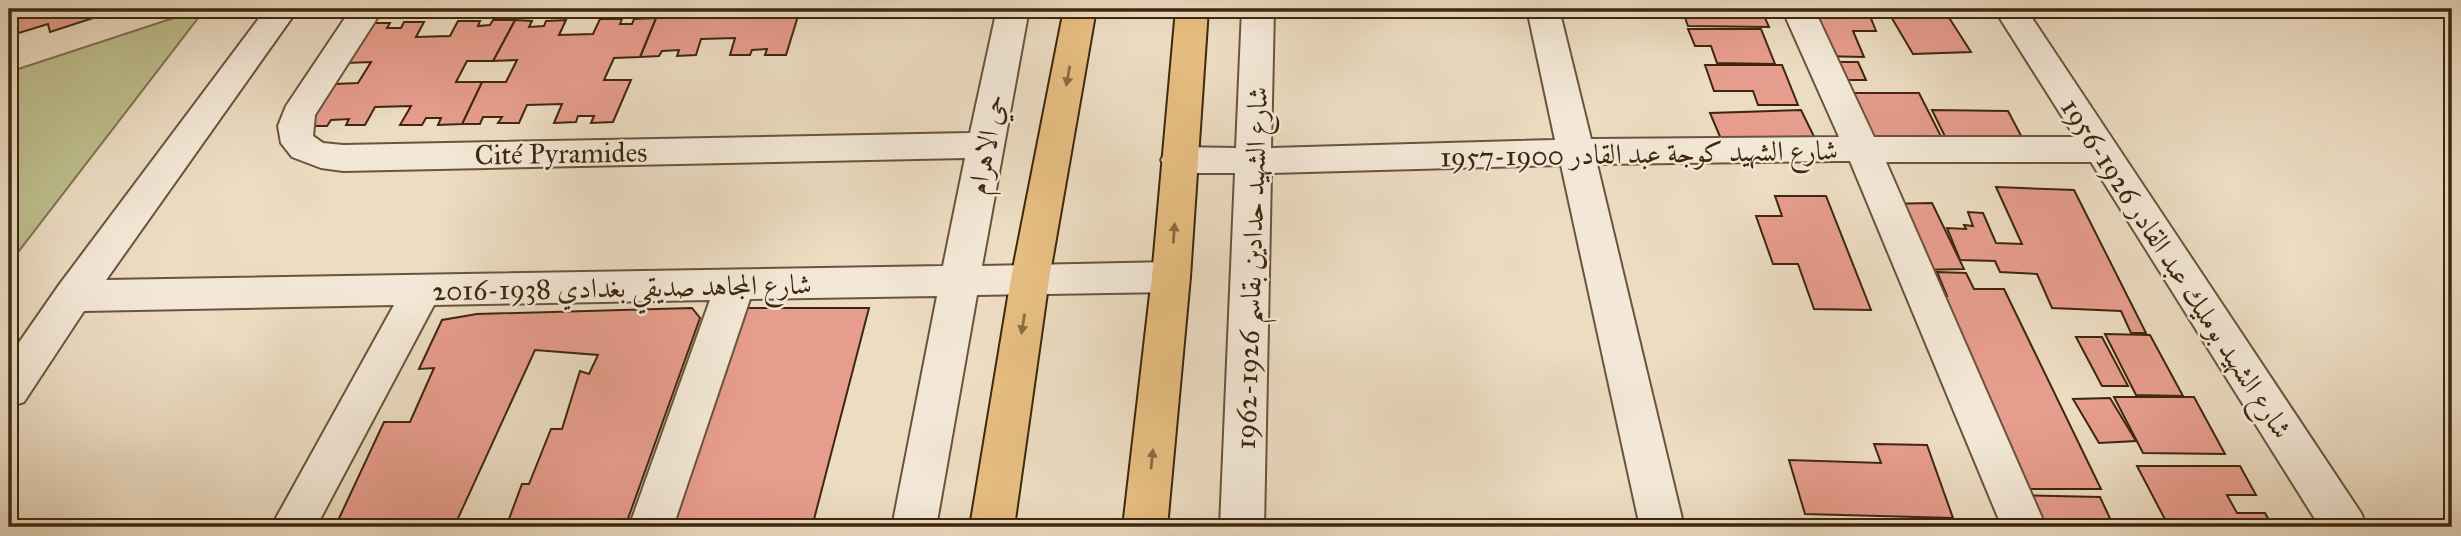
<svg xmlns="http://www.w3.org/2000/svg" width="2461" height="536" viewBox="0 0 2461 536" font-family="'IM FELL Great Primer',Amiri,serif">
	<rect width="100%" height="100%" fill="#ecdcc2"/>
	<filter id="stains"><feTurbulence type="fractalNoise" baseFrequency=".00286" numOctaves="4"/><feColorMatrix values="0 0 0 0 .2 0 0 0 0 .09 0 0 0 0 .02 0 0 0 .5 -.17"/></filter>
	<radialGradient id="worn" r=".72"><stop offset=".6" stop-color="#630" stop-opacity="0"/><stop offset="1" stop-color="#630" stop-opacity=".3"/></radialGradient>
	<path fill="#bebe8e" stroke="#7e724e" stroke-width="2" d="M201,9H205L9,264V72Z"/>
	<g fill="#e79d8d" stroke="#3e270e" stroke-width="2">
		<path d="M9,9H121L50,32L48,24L9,36Z"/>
		<path d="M683,9H775L773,17L798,16L786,55H765L767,49L752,50L750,55H730L735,38L701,39L696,55L677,56L679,50L662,51L659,56L640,57L656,18H679Z"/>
		<path d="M1682,9H1761L1769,27L1688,26Z"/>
		<path d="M1801,9L1868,11L1876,31H1853L1864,57L1819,56Z"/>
		<path d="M1946,13L1971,52L1913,54L1890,15Z"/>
		<path d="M656,18L640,57L614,58L604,80H631L613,122L591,123L594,116H578L576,122L554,123L562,104L527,105L519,123H498L502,117H483L480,124H462L482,82H506L517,60L493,61L515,20L532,21L529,27L544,26L546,21L566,20L559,35L593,34L600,19H622L620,24H632L634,19Z"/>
		<path d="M493,20H515L493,61H467L456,82H482L462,124L438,125L441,118H426L422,125H400L411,106L375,107L365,125H346L349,119L331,120L327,126H308L335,84L358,83L371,62L347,63L373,23H390L387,28H401L404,22H424L416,37L450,36L458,21H480L478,26L490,25Z"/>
		<path d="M1688,29H1761L1775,64L1717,63L1711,46H1695Z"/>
		<path d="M1832,62H1858L1866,80H1841Z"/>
		<path d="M1705,65H1782L1798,105H1758L1753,91H1714Z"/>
		<path d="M1838,93H1919L1953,160L1858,141Z"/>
		<path d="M1801,110L1823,155L1721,139L1710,113Z"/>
		<path d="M1932,110L2008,111L2035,162L1957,161Z"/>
		<path d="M1996,187L2074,190L2146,333H2131L2121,311L2052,308L2037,274L2000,272L1995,261L1960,260L1947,228L1966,229L1964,225L1973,226L1968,212L1983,213L1996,243L2022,244Z"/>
		<path d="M1775,196H1826L1871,310L1814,309L1798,264H1773L1756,216H1782Z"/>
		<path d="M1932,203L1964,269L1915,270L1885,204Z"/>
		<path d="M1937,272L1966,273L1974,289H2004L2101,489H2004L1921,295L1947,296Z"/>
		<path d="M692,308L700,318L625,527H506L522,484H529L551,429H562L580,371L589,374L598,355L535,350L454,527H335L384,422H410L434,368L419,369L442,320L477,314Z"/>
		<path d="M741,308H869L812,527H665Z"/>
		<path d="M2105,334L2150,335L2183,396L2136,395Z"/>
		<path d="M2076,337H2102L2128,386H2102Z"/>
		<path d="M2114,397H2194L2225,454L2143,453Z"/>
		<path d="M2110,398L2136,441L2099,443L2073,399Z"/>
		<path d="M1874,444L1927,445L1953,518L1805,514L1789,460L1881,463Z"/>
		<path d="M2137,466H2240L2256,495H2227L2237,513H2265L2273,527H2169Z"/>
		<path d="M2009,495L2100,497L2114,527H2023Z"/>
		<path d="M1839,521L1951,523L1953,527H1841Z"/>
	</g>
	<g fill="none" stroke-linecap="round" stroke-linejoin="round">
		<defs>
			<g id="minor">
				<path d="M266,9H298L106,280L943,266L965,158L343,171L321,168L292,157L281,143L278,126L286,106L351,9H383L315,115L313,136L323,143L343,145L970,133L997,9H1029L982,266L1171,262L1185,267L1190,277L1185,287L1171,292L977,295L936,527H892L937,296L750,299L673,527H629L710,300L434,305L316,527H271L394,305L84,311L24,402L9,407V357L59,285Z"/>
				<path d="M1242,9H1274L1271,148L1555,140L1527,9H1559L1591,139L1839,137L1782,9H1814L1874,137H2075L1994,9H2026L2361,513L2367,527H2320L2091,162H1886L2046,527H2002L1850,161H1838L1597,164L1684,527H1640L1561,165L1271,173L1264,527H1220L1235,173H1179L1166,169L1161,160L1166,151L1179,147L1236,148Z"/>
			</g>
			<g id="major">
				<path d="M1064,9H1096L1049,279L1014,527H970L1011,279Z"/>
				<path d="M1176,9H1208L1190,277L1167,527H1123L1152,277Z"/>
			</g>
		</defs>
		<use href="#minor" stroke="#6a543b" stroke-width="4"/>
		<use href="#major" stroke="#3e270e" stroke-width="4"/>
		<use href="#minor" fill="#f3e8d7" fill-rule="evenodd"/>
		<use href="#major" fill="#e6be81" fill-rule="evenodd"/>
	</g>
	<defs><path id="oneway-solid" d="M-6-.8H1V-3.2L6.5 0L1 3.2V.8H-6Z" transform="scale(1.75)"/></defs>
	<g fill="#8a6b42">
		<use href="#oneway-solid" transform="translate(1068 76) rotate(100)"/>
		<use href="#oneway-solid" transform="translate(1174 233) rotate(-86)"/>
		<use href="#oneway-solid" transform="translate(1023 324) rotate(99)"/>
		<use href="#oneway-solid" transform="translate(1152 459) rotate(-84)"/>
	</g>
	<g text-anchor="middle" stroke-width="5" stroke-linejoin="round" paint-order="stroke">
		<g font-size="28" fill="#3e270e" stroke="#f3e8d7">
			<text transform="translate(986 144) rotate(-79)" y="10">حي الاهرام</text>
			<text transform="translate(561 153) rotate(-1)" y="10">Cité Pyramides</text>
			<text transform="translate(1639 153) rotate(-1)" y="10">شارع الشهيد كوجة عبد القادر 1900-1957</text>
			<text transform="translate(1251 268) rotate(-88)" y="10">شارع الشهيد حدادين بقاسم 1926-1962</text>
			<text transform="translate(2177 268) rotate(57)" y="10">شارع الشهيد بومليك عبد القادر 1926-1956</text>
			<text transform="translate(622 287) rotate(-1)" y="10">شارع المجاهد صديقي بغدادي 1938-2016</text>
		</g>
	</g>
	<rect width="2461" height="536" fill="none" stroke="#ecdcc2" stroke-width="35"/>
	<rect x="10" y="10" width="2440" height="515" fill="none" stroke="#3e270e" stroke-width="3.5"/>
	<rect x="18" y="18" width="2426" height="501" fill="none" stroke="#3e270e" stroke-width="2"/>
	<rect width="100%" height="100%" filter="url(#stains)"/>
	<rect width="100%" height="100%" fill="url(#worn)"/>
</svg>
